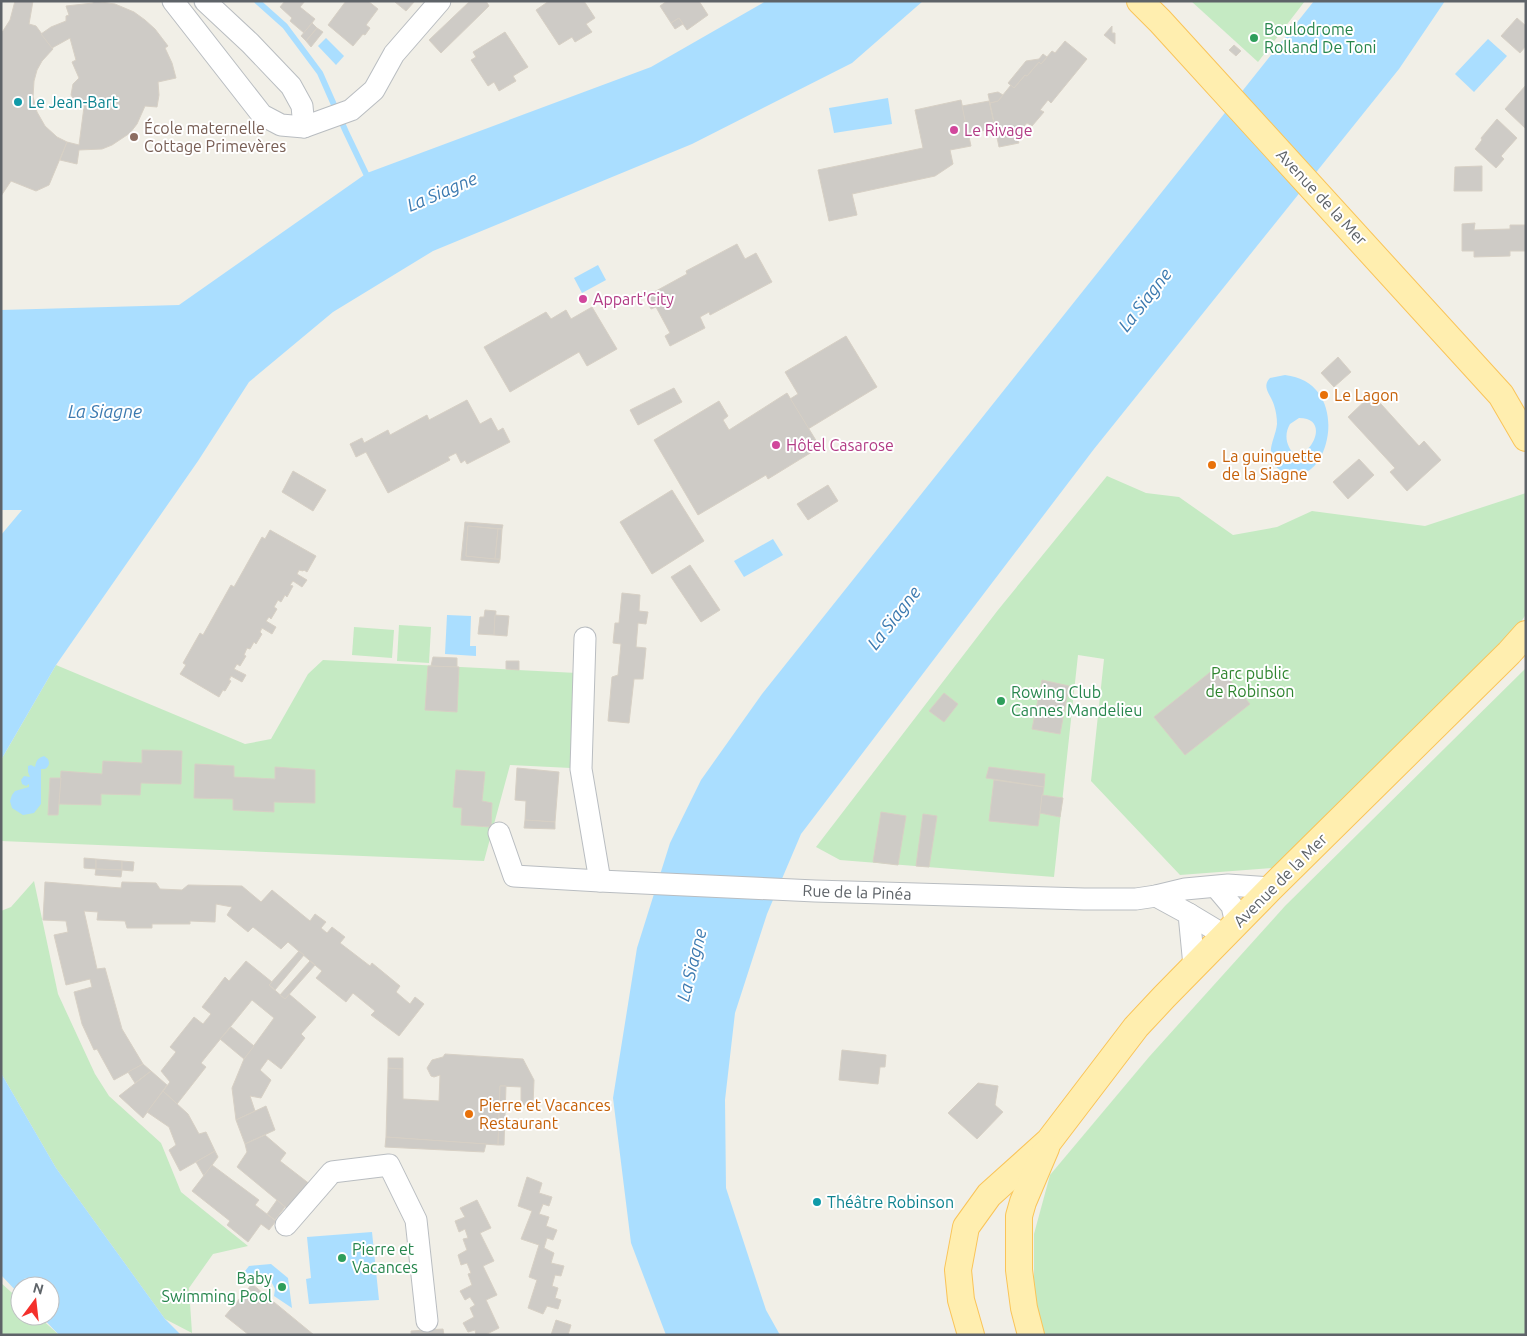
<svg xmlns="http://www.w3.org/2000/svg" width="1527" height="1336" viewBox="0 0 1527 1336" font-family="Ubuntu,sans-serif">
	<rect width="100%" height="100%" fill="#f1efe7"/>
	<g fill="#c5eac3">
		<path d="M1191,1H1305L1258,62Z"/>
		<path d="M1107,476L1146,493L1179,497L1233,535L1277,527L1312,511L1425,526L1526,493V614L1518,627L1273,868L1180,875L1091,781L1104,659L1078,655L1054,877L840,860L816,847L998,610Z"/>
		<path d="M399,625L431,627L429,663L397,661Z"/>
		<path d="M354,627L394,630L392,658L352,655Z"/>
		<path d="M323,660L577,673L571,768L510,765L484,861L1,841V760L56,665L245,744L271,739L308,674Z"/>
		<path d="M1526,668V1335H1041L1034,1300V1234L1050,1175L1149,1057L1285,906Z"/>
		<path d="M34,881L58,994L95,1074L109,1096L161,1143L181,1192L248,1246L213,1254L189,1288L192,1333L165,1319L56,1168L1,1073V911L11,907Z"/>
		<path d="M1,1283L20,1300V1316H38L59,1335H1Z"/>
	</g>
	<g fill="#aadeff" fill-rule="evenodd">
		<path d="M766,1H923L852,63L692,144L433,251L333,312L249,382L198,461L56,665L1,760V535L22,510H1V310L179,305L367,173L651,67Z"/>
		<path d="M1314,1H1445L1399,69L1094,449L801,834L767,914L735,1013L725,1100L726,1188L766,1310L780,1335H666L631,1243L613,1098L637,948L670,843L701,780L762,694Z"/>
		<path d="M326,38L344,56L336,65L318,46Z"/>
		<path d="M1488,39L1507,56L1474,92L1455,74Z"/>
		<path d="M888,98L892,124L834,133L829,108Z"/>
		<path d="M598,265L606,280L582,293L574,278Z"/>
		<path d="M1285,375C1355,383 1329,491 1286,473C1278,470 1273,465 1271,457C1269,446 1276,435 1277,424C1277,418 1276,411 1274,405C1271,395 1261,387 1270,378ZM1299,418C1337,418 1301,473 1289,447C1285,439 1286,431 1290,424Z"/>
		<path d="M773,539L783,555L744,577L734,561Z"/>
		<path d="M447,615L471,616L470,646H476V656L445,654Z"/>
		<path d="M44,756L48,759C50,764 49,766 45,769H41V804L34,813L23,815L12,808L10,801L12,795L15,791L29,787V784L26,786L22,784L21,780L24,776L30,777L28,772V766L31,765L35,767C36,761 38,758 44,756Z"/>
		<path d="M1,1073L56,1168L165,1319L181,1335H59L41,1316H50V1286H20V1295L1,1275Z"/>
		<path d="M372,1232L379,1300L309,1304L306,1279L311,1278L307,1237Z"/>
		<path d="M271,1264L288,1278L292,1308L274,1296L275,1289C269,1274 262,1278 250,1281L242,1275L249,1266Z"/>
	</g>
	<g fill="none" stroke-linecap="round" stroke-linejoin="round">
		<path stroke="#aadeff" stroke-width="6" d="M257,1L285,26L320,73L346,132L369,180"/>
	</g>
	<g fill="#cecbc6" stroke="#d7d0c5">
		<path d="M15,1H33L29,24L36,26L53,49L42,61L37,70L34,81L33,97L37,112L45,126L57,137L67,142L49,185L36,191L11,181L1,196V34L10,20Z"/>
		<path d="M94,1L115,4L134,12L145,20L155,29L168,46L165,48L172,63L176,78L158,82L159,95L157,107L145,106L137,124L130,133L112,145L102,149L79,150L77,164L60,160L67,142L79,145L84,107L76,103L71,95L73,84L79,78L72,62L76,60L70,38L52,48L41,34L51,27L66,21V16L69,15L66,6L93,3Z"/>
		<path d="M285,1H305L300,7L315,19L304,33L290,21L292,18L280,7Z"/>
		<path d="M346,1H368L378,9L366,25L370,28L365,35L363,34L353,46L328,25Z"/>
		<path d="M396,1H415L406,11L395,2Z"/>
		<path d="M470,1H486L489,6L441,53L429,40Z"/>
		<path d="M549,1H584L595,18L586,24L592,32L575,42L572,37L559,45L536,10Z"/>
		<path d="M667,1H699L708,15L687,30L679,18L671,23L660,6Z"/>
		<path d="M679,18L683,24L675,29L671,23Z"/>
		<path d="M1517,18L1526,26V46L1520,53L1501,36Z"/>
		<path d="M312,23L317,28L306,41L301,36Z"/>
		<path d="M1112,26V33H1115V44L1104,35Z"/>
		<path d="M317,28L323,32L311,47L306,41Z"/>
		<path d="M505,32L528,67L513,76L516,81L499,91L494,82L488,86L471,60L476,57L473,52Z"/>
		<path d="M1065,41L1087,59L1051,103L1048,100L1040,110L1044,112L1032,126L1027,123L1016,136L1019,143L999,147L990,103L998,101L1011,85L1014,88L1025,75L1027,76L1039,62L1041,64L1052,51L1055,53Z"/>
		<path d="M1234,45L1241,51L1236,56L1229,50Z"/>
		<path d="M1043,54L1047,57L1041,64L1039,62L1027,76L1025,75L1014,88L1008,83L1026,61L1039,59Z"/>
		<path d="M1526,85V127L1525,128L1505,109Z"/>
		<path d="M998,92L1003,95L998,101L990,103L988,94Z"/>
		<path d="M961,100L971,146L950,150L953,164L935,176L852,194L857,215L829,221L818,170L923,148L915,110Z"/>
		<path d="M989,101L995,128L968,134L962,106Z"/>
		<path d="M1497,119L1517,138L1501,156L1504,159L1496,168L1475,149L1482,140L1481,138Z"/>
		<path d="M1482,166V191H1454L1455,167Z"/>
		<path d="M1475,223L1474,230L1510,229V225H1526V251H1510V256L1474,257V251H1462V224Z"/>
		<path d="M737,244L745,259L756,253L772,282L710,315L709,312L700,317L705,328L670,346L665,336L670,333L656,307L651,309L645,297L687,274L686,271Z"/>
		<path d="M592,307L617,349L587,366L579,352L510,392L484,347L546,312L551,319L566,310L571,319Z"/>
		<path d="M846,336L877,387L808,429L790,399L798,394L785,372Z"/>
		<path d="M1338,357L1351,372L1334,387L1321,373Z"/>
		<path d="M674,388L682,402L638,425L630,410Z"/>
		<path d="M787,393L820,447L768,479L766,475L698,515L654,440L719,401L728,416L723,420L729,430Z"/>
		<path d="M1372,394L1419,446L1424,441L1441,460L1407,491L1390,472L1395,468L1348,417Z"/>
		<path d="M467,400L480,424L491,418L498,431L503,428L510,442L467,464L465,460L461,463L456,453L448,457L450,460L388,493L366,452L356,457L350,444L362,438L364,443L388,430L390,435L427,415L429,420Z"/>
		<path d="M1359,459L1374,475L1348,499L1333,482Z"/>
		<path d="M293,471L326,490L313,511L282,492Z"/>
		<path d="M828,485L838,501L808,520L797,504Z"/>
		<path d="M672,490L704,541L652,574L620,522Z"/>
		<path d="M465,522L503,525L502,529L468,526L466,556L500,559L499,563L461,560Z"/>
		<path d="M468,526L498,529L495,559L466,556Z"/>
		<path d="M498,529H502L500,559H495Z"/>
		<path d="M270,530L316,556L307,572L304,570L303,571L299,570L297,574L307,580L302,587L293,581L290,585L293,586L287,597L285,595L281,602L278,600L274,607L277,609L271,619L269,617L266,621L276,627L272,634L262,628L260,632L262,634L256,644L254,642L250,649L247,648L244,655L246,656L240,666L237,664L234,669L246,675L242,682L231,676L229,680L231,681L225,691L223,690L219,697L180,674L186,665L183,663L200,633L203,635L231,585L234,587L262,537L265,539Z"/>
		<path d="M690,565L720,610L701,622L671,577Z"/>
		<path d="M622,593L640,595L639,611L648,612L646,624L638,623L636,647L646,648L643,679H634L629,723L608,721L612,677L618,675L621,644L613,643L615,623H619Z"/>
		<path d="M485,610L496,611L494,635L478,634L480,617H484Z"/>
		<path d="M495,615L509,616L507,636L494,635Z"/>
		<path d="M433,657L457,658V667L431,666Z"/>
		<path d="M506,661H519V670L506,669Z"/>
		<path d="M428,666L459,667L457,712L425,710Z"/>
		<path d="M1218,666L1250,704L1185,755L1154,717Z"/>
		<path d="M1042,680L1069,686L1060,734L1032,729Z"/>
		<path d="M944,693L958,704L944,722L929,711Z"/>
		<path d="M142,750L182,751L181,784L141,783L140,795L101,794V805L59,804L61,771L102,774L103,761L142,763Z"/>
		<path d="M195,764L234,766V777L275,779V767L315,770V803L274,802V812L233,810V799L194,798Z"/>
		<path d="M989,767L1045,774L1044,787L986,778Z"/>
		<path d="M517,768L559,772L555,822L525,820L526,801L515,800Z"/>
		<path d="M456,770L485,772L482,801L492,803L491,827L461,825L462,808L453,807Z"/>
		<path d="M50,778H61L58,815H48Z"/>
		<path d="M994,780L1044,787L1038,826L989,821Z"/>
		<path d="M1042,795L1063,798L1060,817L1040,813Z"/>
		<path d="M881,812L906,816L898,865L873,862Z"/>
		<path d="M923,814L937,816L929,867L916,866Z"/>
		<path d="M525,820L555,822V829L524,828Z"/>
		<path d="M84,858L96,859V869L84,868Z"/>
		<path d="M96,859L122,861V870L96,869Z"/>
		<path d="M122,861L134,862L133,871L122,870Z"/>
		<path d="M96,869L122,870L121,877L95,875Z"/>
		<path d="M45,882L121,888L122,882L156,883L160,889L182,890L188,885L242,886L261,902L272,890L310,921L315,914L326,922L321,928L327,933L332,927L345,937L340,943L370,966L372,963L400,986L396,992L410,1004L415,997L424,1004L399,1036L371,1015L375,1011L353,993L346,1002L316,978L322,971L288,942L281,949L253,927L248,932L227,915L232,907L216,904L215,922L190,921V924H152V928H127L125,921L97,920L98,912L84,911L97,969L105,968L122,1029L143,1064L114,1080L97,1049L94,1050L82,1024L74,992L92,987L90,979L66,985L54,935L68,932L66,921L43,920Z"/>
		<path d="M299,951L304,955L275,990L269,985Z"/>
		<path d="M246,961L272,982L269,985L285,999L289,994L316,1017L301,1034L305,1038L281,1069L268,1059L260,1070L271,1080L261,1098L250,1096L255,1111L236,1120L232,1088L244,1059L274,1018L252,1000L201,1063L206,1067L177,1104L163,1091L170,1082L161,1071L176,1052L170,1047L194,1017L203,1024L211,1014L202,1007L225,977L229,981Z"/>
		<path d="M310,961L315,965L285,999L280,995Z"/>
		<path d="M231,1027L254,1046L244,1059L220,1039Z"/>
		<path d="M842,1050L886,1055L885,1067H880L878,1084L839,1080Z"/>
		<path d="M445,1054L523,1059L534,1080L533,1105H521V1087L500,1086L498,1145L386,1137L388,1068L403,1069V1099L439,1101L440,1075L434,1077L431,1076L427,1068L432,1060L443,1057Z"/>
		<path d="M388,1058H403V1069L388,1068Z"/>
		<path d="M143,1064L151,1071L135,1083L128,1072Z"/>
		<path d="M151,1071L167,1085L143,1118L119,1096Z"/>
		<path d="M978,1083L998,1086L995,1105L1003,1112L977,1139L948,1113Z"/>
		<path d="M500,1086H506L504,1145H498Z"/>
		<path d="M163,1091L188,1114L199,1134L206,1132L215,1151L180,1171L169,1150L176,1145L169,1127L147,1112Z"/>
		<path d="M266,1106L275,1130L245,1144L236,1120Z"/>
		<path d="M265,1135L286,1153L280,1161L311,1185L289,1210L237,1167L247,1152L245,1144Z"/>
		<path d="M386,1137L486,1144L484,1152L385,1147Z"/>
		<path d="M215,1151L218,1157L204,1176L196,1162Z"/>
		<path d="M212,1165L259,1200L255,1205L276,1221L269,1230L261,1224L248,1242L227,1225L230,1221L192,1191Z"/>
		<path d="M527,1177L542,1183L539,1193L552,1197L549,1206L543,1204L539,1214L549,1217L546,1226L557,1230L553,1240L547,1238L544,1248L554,1253L551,1263L564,1266L561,1276L555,1275L552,1286L558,1288L555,1298L561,1300L558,1309L547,1306L543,1314L528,1308L537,1280L529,1277L539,1245L521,1239L532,1211L518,1206Z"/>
		<path d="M277,1200L285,1207L275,1220L267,1214Z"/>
		<path d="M477,1200L491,1228L480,1233L494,1261L483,1266L497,1295L486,1300L499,1328L485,1335H476L475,1330L468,1332L463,1323L474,1317L470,1308L475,1305L470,1297L465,1300L460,1291L472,1285L468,1274L471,1273L467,1263L461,1265L458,1255L467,1250L463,1239L468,1238L465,1229L459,1232L455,1221L465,1217L460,1208Z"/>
		<path d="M252,1284L314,1335H249L225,1316Z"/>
		<path d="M556,1320L571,1325L568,1335H551Z"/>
		<path d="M443,1329L444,1335H411V1331Z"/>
	</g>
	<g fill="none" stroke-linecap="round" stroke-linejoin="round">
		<defs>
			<g id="minor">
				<path d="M173,1L262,115L281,125L304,127L351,110L374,90L394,54L440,1"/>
				<path d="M205,1L250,43L291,86L302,106L304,127"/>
				<path d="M585,638L581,769L600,881"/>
				<path d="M499,833L514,876L600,881L815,891L1084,899H1136L1156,896L1185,889L1228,885L1271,888"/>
				<path d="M1216,887L1232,906L1236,924"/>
				<path d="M1156,896L1189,914L1194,966"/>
				<path d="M1189,914L1224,935"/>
				<path d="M286,1225L332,1172L389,1165L416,1220L427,1321"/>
			</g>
			<g id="major">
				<path d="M1140,1L1160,21L1501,395L1526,438"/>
				<path d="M971,1335L961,1300L958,1270L966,1227L989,1195L1049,1141L1136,1027L1164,997L1271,888L1509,653L1526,634"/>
				<path d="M1031,1335L1024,1308L1019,1270V1216L1023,1202L1046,1148"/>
			</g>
		</defs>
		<use href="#minor" stroke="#b9bdc1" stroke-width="23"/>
		<use href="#major" stroke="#fac458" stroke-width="28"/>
		<use href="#minor" stroke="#fff" stroke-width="21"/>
		<use href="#major" stroke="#ffeeaf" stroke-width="26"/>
	</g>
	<g fill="#2e9e5b" stroke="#fff" stroke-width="2">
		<circle cx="1254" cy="38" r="5"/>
		<circle cx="1001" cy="701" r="5"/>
		<circle cx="342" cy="1258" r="5"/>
		<circle cx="282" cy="1287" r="5"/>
	</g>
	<g fill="#0f9aa8" stroke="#fff" stroke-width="2">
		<circle cx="18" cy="102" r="5"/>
		<circle cx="817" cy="1202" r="5"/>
	</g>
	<g fill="#d1479c" stroke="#fff" stroke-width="2">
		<circle cx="954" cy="130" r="5"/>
		<circle cx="583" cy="299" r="5"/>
		<circle cx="776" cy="445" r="5"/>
	</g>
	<circle fill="#8d6e63" stroke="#fff" stroke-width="2" cx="134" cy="137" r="5"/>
	<g fill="#e8710a" stroke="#fff" stroke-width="2">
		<circle cx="1324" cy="395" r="5"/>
		<circle cx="1212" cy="465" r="5"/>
		<circle cx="469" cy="1114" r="5"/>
	</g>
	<g text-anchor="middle" stroke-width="4" stroke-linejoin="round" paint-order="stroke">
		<g font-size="16" fill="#27864d" stroke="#fff" text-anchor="start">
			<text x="1264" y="35">Boulodrome<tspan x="1264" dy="18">Rolland De Toni</tspan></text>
			<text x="1011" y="698">Rowing Club<tspan x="1011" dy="18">Cannes Mandelieu</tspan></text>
			<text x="352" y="1255">Pierre et<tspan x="352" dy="18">Vacances</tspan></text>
			<text x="272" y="1284" text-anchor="end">Baby<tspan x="272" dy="18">Swimming Pool</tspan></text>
		</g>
		<g font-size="16" fill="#0d838f" stroke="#fff" text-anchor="start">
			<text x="28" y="108">Le Jean-Bart</text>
			<text x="827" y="1208">Théâtre Robinson</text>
		</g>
		<g font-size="16" fill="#785e54" stroke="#fff" text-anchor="start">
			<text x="144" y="134">École maternelle<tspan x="144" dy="18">Cottage Primevères</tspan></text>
		</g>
		<g font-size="16" fill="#b23c85" stroke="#fff" text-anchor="start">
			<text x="964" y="136">Le Rivage</text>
			<text x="593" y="305">Appart'City</text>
			<text x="786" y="451">Hôtel Casarose</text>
		</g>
		<g font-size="16" fill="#5e6368" stroke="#fff">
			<text transform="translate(1322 197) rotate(47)" y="6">Avenue de la Mer</text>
			<text transform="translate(1280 880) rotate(-45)" y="6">Avenue de la Mer</text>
			<text transform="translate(857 892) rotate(2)" y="6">Rue de la Pinéa</text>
		</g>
		<g font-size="16" fill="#c56008" stroke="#fff" text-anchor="start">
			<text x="1334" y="401">Le Lagon</text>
			<text x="1222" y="462">La guinguette<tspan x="1222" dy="18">de la Siagne</tspan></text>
			<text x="479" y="1111">Pierre et Vacances<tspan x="479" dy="18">Restaurant</tspan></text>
		</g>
		<g font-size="16" fill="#308530" stroke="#fff">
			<text x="1250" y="679">Parc public<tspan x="1250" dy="18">de Robinson</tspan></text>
		</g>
		<g font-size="18" font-style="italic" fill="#3c7ab0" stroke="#fff">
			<text transform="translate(442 192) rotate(-23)" y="6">La Siagne</text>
			<text transform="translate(1145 300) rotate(-52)" y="6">La Siagne</text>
			<text x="105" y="418">La Siagne</text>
			<text transform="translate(894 618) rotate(-52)" y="6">La Siagne</text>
			<text transform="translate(692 965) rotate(-76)" y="6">La Siagne</text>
		</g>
	</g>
	<rect width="1527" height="1336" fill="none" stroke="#5e6368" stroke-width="5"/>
	<g transform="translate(35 1301) rotate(15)"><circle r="24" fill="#ffffff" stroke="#bfc1c3"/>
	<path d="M0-4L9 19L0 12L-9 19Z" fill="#f4302b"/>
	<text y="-8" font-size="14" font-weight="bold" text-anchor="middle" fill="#5e6368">N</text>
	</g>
</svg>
